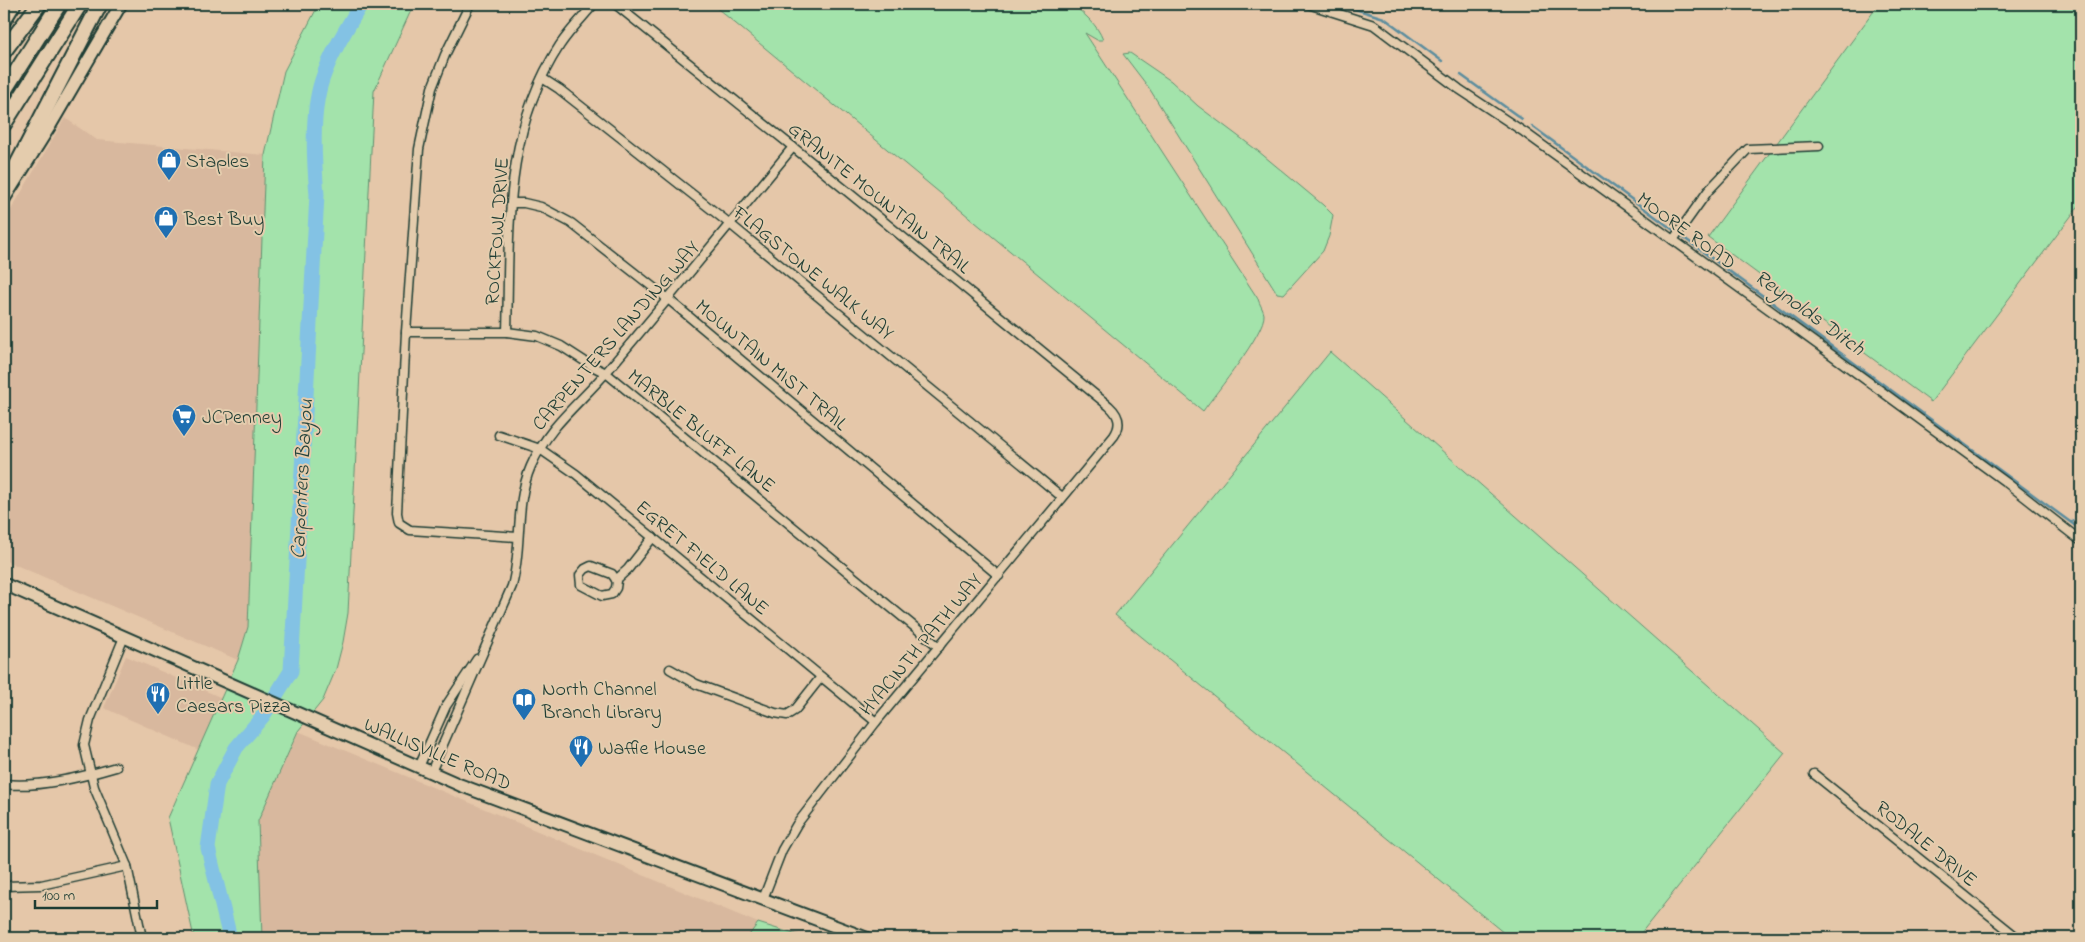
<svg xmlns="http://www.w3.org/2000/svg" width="2085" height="942" viewBox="0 0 2085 942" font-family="'Indie Flower',sans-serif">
	<rect width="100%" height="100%" fill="#e5c7a9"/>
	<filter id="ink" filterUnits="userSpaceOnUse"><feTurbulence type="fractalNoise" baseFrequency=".02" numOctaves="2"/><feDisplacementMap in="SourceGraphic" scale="10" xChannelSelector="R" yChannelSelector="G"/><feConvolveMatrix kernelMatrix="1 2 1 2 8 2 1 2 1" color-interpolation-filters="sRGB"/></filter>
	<g filter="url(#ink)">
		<g fill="#d8b89e">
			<path d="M65,118L97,140L265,155L248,627L238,660L4,560V222Z"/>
			<path d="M126,656L222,698L199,750L104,708Z"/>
			<path d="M298,731L758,923L747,938H262L258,821Z"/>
		</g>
		<g fill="#a3e3ab" stroke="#619070">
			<path d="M319,4H414L374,91L348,613L343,642L336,669L323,700L298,731L258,821L262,938H194L168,818L238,660L248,627L265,155L284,71Z"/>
			<path d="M712,4H1072C1085,15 1097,24 1103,40H1097L1085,33L1258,299C1259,303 1263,309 1264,314C1266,332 1215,394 1203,411Z"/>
			<path d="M1879,4H2081V203L1931,402L1708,237Z"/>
			<path d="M1130,53L1171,81L1198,106L1258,151L1323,205L1333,215L1329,236L1323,251L1284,294L1277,293L1149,88L1123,54Z"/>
			<path d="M1330,352L1785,753L1637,938H1510L1115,615Z"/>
			<path d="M758,923L807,938H747Z"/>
		</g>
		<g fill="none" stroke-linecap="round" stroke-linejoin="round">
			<g stroke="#5b8d9e" stroke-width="2.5">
				<path d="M1339,4L1384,18L1442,61"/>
				<path d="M1461,75L1522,119"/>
				<path d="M1532,126L2081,530"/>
				<path d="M2072,521H2081"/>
			</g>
			<path stroke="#83c2e4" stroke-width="15" d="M230,938L208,848L217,784L236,748L263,716L291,671L317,195C314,160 311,113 322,80C331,53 347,28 361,4"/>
			<defs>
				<g id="minor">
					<path d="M470,4L445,55L432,88L419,149L406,332L397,513L399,523L410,530L518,537"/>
					<path d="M615,4L793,147L1109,406C1119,415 1122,424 1114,436L876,722L797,824L782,850L763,899"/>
					<path d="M1308,4L1374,25L1459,89L1524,132L1825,350L2007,483L2081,541"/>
					<path d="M542,78L559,89L730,224L1062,497"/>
					<path d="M511,203H524L541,207L571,223L668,299L999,576"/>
					<path d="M1673,240L1708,191L1748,149L1819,146"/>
					<path d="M406,332H507L537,336L561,346L592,366L606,373L939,647"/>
					<path d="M507,332C510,230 502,134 560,45C570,30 583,17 594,4"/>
					<path d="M499,435L540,449L576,474L876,722"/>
					<path d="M591,566L612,574L617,581L616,588L612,594L602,596L581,585L580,575L585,569Z"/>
					<path d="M616,580L628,569L653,537"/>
					<path d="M124,637L90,720L84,745L94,787L127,866L142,938"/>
					<path d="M670,669L696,684L775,713L787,715L795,710L821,677"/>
					<path d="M419,767L446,706L477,659"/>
					<path d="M431,772L512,586C523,546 514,505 531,466C550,423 580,404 609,369C671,296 732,221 793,147"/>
					<path d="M1814,774L2018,938"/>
					<path d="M4,784C39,788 82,777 116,767"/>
					<path d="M4,886L41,885L127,866"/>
				</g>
				<g id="secondary">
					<path d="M4,22L15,4"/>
					<path d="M4,199L51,124L121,4"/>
					<path d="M4,584L460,785L866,938"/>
				</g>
				<g id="motorway">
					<path d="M4,51L39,4"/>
					<path d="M4,91L59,4"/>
					<path d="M4,124L80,4"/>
					<path d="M4,190L100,4"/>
				</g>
			</defs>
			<use href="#minor" stroke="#1f3d34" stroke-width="11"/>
			<use href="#secondary" stroke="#1f3d34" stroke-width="15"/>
			<use href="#motorway" stroke="#1f3d34" stroke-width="18"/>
			<use href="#minor" stroke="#e4ccad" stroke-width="8"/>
			<use href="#secondary" stroke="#e4ccad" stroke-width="11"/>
			<use href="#motorway" stroke="#e4ccad" stroke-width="14"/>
		</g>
	</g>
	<defs>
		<symbol id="shop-pin" viewBox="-11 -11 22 30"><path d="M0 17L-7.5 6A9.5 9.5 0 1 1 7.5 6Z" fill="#1f6fb2" stroke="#e4ccad"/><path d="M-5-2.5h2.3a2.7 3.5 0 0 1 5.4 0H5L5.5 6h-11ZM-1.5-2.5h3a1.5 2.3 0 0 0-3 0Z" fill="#fff"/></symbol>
		<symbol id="supermarket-pin" viewBox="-11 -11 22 30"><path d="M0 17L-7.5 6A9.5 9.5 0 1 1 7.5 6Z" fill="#1f6fb2" stroke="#e4ccad"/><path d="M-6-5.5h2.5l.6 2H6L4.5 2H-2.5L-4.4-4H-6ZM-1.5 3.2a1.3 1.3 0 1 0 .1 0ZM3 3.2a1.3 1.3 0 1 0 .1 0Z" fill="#fff"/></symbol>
		<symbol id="restaurant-pin" viewBox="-11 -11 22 30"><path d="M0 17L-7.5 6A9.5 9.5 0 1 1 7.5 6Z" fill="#1f6fb2" stroke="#e4ccad"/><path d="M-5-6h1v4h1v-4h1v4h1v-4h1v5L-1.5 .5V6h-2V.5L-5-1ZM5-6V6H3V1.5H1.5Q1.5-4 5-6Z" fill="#fff"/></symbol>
		<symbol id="library-pin" viewBox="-11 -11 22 30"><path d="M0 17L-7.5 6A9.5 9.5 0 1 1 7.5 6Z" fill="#1f6fb2" stroke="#e4ccad"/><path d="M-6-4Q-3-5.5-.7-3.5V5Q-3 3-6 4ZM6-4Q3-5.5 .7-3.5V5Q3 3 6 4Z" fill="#fff"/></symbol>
	</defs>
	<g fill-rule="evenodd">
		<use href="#shop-pin" x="155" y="146" width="28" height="38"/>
		<use href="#shop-pin" x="152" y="204" width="28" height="38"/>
		<use href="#supermarket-pin" x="170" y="402" width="28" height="38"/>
		<use href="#restaurant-pin" x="144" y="680" width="28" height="38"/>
		<use href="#library-pin" x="510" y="686" width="28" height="38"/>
		<use href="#restaurant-pin" x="567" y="733" width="28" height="38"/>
	</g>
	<g text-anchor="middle" stroke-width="4" stroke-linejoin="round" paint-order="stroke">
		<g font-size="20" fill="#1f3d34" stroke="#e4ccad" text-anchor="start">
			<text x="186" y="167">Staples</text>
			<text x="184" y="225">Best Buy</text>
			<text x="202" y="423">JCPenney</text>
			<text x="176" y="689">Little<tspan x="176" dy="23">Caesars Pizza</tspan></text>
			<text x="542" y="695">North Channel<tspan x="542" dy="23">Branch Library</tspan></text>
			<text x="598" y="754">Waffle House</text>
		</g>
		<g font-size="20" fill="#1f3d34" stroke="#e4ccad">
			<text transform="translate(880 197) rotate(39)" y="7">GRANITE MOUNTAIN TRAIL</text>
			<text transform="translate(1687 230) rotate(36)" y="7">MOORE ROAD</text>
			<text transform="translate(496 231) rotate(-86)" y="7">ROCKFOWL DRIVE</text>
			<text transform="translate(814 272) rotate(39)" y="7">FLAGSTONE WALK WAY</text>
			<text transform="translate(615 335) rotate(-49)" y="7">CARPENTERS LANDING WAY</text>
			<text transform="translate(772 364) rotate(40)" y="7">MOUNTAIN MIST TRAIL</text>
			<text transform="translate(702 430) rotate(39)" y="7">MARBLE BLUFF LANE</text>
			<text transform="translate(703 557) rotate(40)" y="7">EGRET FIELD LANE</text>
			<text transform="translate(920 644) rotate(-50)" y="7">HYACINTH PATH WAY</text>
			<text transform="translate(438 753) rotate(23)" y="7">WALLISVILLE ROAD</text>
			<text transform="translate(1927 843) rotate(39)" y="7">RODALE DRIVE</text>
		</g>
		<g font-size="21" font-style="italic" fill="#24443d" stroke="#e4ccad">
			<text transform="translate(1810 312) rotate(36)" y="7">Reynolds Ditch</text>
			<text transform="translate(301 479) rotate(-87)" y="7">Carpenters Bayou</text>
		</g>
	</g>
	<rect width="2085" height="942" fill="none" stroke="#e4ccad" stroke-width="20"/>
	<rect x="10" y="10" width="2065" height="922" fill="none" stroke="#1f3d34" stroke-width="2" filter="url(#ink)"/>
	<path d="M35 900v8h122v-8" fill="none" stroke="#1f3d34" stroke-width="2.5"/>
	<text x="42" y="900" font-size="15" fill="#1f3d34" stroke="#e4ccad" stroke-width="4" paint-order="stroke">100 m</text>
</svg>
